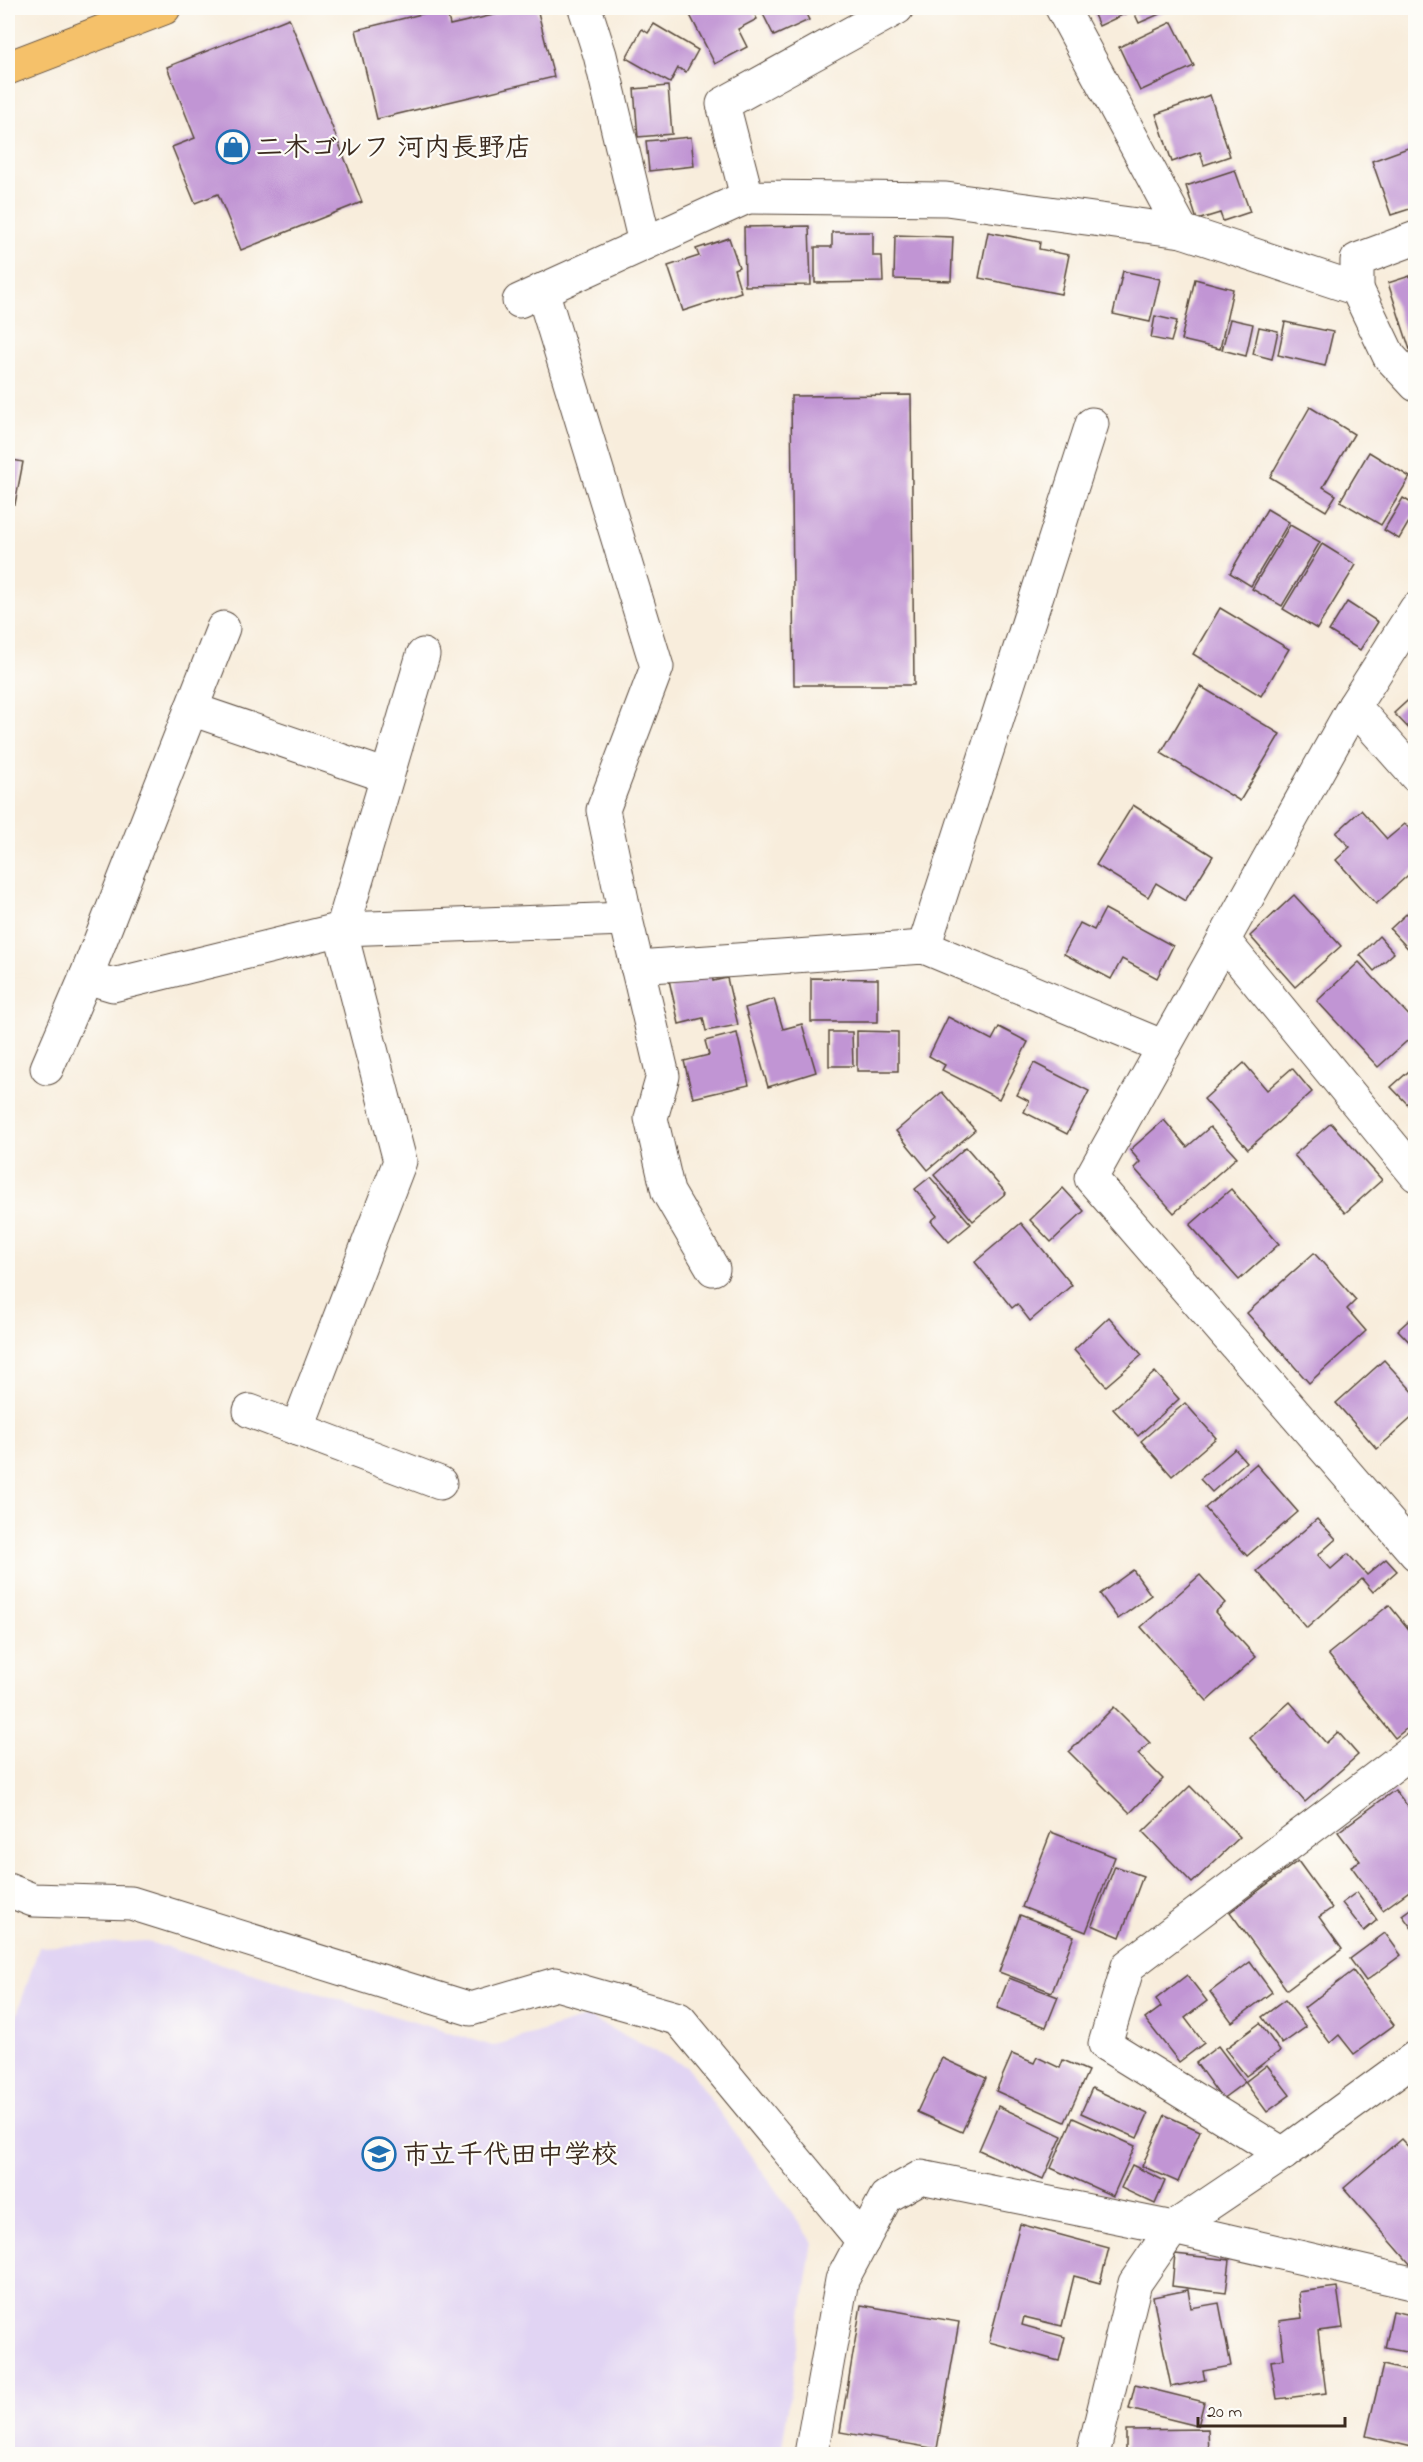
<svg xmlns="http://www.w3.org/2000/svg" width="1423" height="2462" viewBox="0 0 1423 2462" font-family="'Indie Flower','Klee One',sans-serif">
	<rect width="100%" height="100%" fill="#fdfcf7"/>
	<filter id="ink" filterUnits="userSpaceOnUse"><feTurbulence type="fractalNoise" baseFrequency=".0167" numOctaves="2"/><feDisplacementMap in="SourceGraphic" scale="12" xChannelSelector="R" yChannelSelector="G"/><feConvolveMatrix kernelMatrix="1 2 1 2 8 2 1 2 1" color-interpolation-filters="sRGB"/></filter>
	<filter id="wash" filterUnits="userSpaceOnUse"><feTurbulence type="fractalNoise" baseFrequency=".008" numOctaves="4" result="noise"/><feDisplacementMap in="SourceGraphic" scale="24" xChannelSelector="R" yChannelSelector="G"/><feGaussianBlur stdDeviation="1.35" result="paint"/><feColorMatrix in="noise" values="0 0 0 0 0 0 0 0 0 0 0 0 0 0 0 0 0 1.4 0 .05"/><feComposite in="paint" operator="in"/></filter>
	<g filter="url(#wash)">
		<rect width="100%" height="100%" fill="#f8eddc"/>
		<path fill="#e1d4f3" d="M145,1941L493,2046L588,2017L687,2067L813,2242L781,2454H8V2042L39,1947Z"/>
		<g id="blocks">
			<g fill="#c195d4">
				<path d="M446,8L450,25L523,8H537L554,77L377,119L356,30Z"/>
				<path d="M700,8H751L757,19L738,29L747,47L715,64L689,13Z"/>
				<path d="M760,8H814L805,12L809,20L774,36Z"/>
				<path d="M1091,8H1168L1169,10L1139,23L1133,10L1099,26Z"/>
				<path d="M289,18L362,202L241,250L218,194L195,203L172,147L195,138L167,67Z"/>
				<path d="M1172,22L1194,66L1140,91L1119,47Z"/>
				<path d="M654,24L698,50L686,72L678,68L670,83L626,58L642,29L648,33Z"/>
				<path d="M668,86L672,134L638,137L634,89Z"/>
				<path d="M1210,95L1230,156L1204,165L1200,152L1172,162L1156,114Z"/>
				<path d="M691,137L694,166L649,171L646,141Z"/>
				<path d="M1416,145V207L1391,215L1372,161Z"/>
				<path d="M1235,170L1250,212L1223,221L1220,213L1197,220L1186,186Z"/>
				<path d="M809,226L811,285L745,286L744,227Z"/>
				<path d="M832,232H873V256H882L883,282L815,283V247H832Z"/>
				<path d="M988,232L1040,242L1039,249L1069,255L1061,294L979,278Z"/>
				<path d="M895,235L953,237L951,281L894,279Z"/>
				<path d="M729,238L739,267L734,269L741,292L683,311L668,266L699,256L696,249Z"/>
				<path d="M1123,271L1160,279L1150,322L1113,314Z"/>
				<path d="M1416,274V365H1415L1388,283Z"/>
				<path d="M1195,279L1233,289L1220,349L1181,340Z"/>
				<path d="M1155,316L1177,321L1171,342L1151,338Z"/>
				<path d="M1230,319L1253,324L1246,356L1222,350Z"/>
				<path d="M1285,322L1333,332L1325,366L1278,355Z"/>
				<path d="M1259,327L1278,331L1272,359L1253,354Z"/>
				<path d="M911,395L914,685H794L791,396Z"/>
				<path d="M1310,407L1354,434L1323,487L1336,495L1326,511L1270,477Z"/>
				<path d="M1369,452L1410,477L1381,525L1340,501Z"/>
				<path d="M8,459L23,462L15,504L8,502Z"/>
				<path d="M1403,498L1416,506V510L1399,539L1384,530Z"/>
				<path d="M1267,509L1289,522L1251,586L1230,573Z"/>
				<path d="M1290,525L1320,542L1282,606L1252,589Z"/>
				<path d="M1322,544L1356,565L1317,629L1283,609Z"/>
				<path d="M1347,602L1378,622L1360,650L1329,631Z"/>
				<path d="M1220,608L1289,649L1261,696L1193,654Z"/>
				<path d="M1200,686L1280,734L1240,801L1161,753Z"/>
				<path d="M1416,693V736L1394,713Z"/>
				<path d="M1133,805L1213,856L1185,901L1156,883L1148,897L1096,865Z"/>
				<path d="M1361,810L1387,839L1405,824L1416,836V868L1376,904L1336,860L1350,847L1336,833Z"/>
				<path d="M1294,895L1341,946L1295,987L1250,936Z"/>
				<path d="M1416,905V957L1390,929Z"/>
				<path d="M1105,909L1173,946L1157,978L1122,959L1111,979L1064,954L1080,923L1094,930Z"/>
				<path d="M1379,936L1394,953L1374,971L1360,955Z"/>
				<path d="M1359,962L1416,1023V1033L1378,1067L1317,1001Z"/>
				<path d="M711,971L713,981L727,978L738,1025L706,1031L703,1018L679,1024L669,980Z"/>
				<path d="M811,978L878,979V1022H811Z"/>
				<path d="M774,999L783,1029L802,1024L816,1072L768,1087L745,1008Z"/>
				<path d="M948,1017L992,1040L999,1027L1028,1042L999,1099L942,1070L945,1065L929,1056Z"/>
				<path d="M857,1031L898,1032V1071H857Z"/>
				<path d="M829,1032H852L853,1066H829Z"/>
				<path d="M737,1033L749,1085L693,1098L684,1061L709,1055L705,1041Z"/>
				<path d="M1034,1063L1089,1091L1067,1134L1024,1112L1029,1101L1017,1095Z"/>
				<path d="M1244,1063L1267,1090L1292,1068L1312,1092L1248,1149L1204,1099Z"/>
				<path d="M1416,1065V1113L1391,1087Z"/>
				<path d="M942,1092L975,1130L928,1170L896,1131Z"/>
				<path d="M1164,1120L1187,1147L1210,1127L1237,1157L1174,1213L1134,1168L1140,1162L1130,1150Z"/>
				<path d="M1331,1123L1382,1180L1345,1213L1294,1155Z"/>
				<path d="M966,1147L1006,1193L973,1221L934,1175Z"/>
				<path d="M930,1177L971,1224L949,1242L931,1221L937,1216L915,1189Z"/>
				<path d="M1063,1188L1084,1211L1051,1242L1030,1220Z"/>
				<path d="M1231,1189L1279,1244L1239,1280L1190,1225Z"/>
				<path d="M1021,1223L1072,1285L1030,1321L1017,1304L1012,1308L975,1262Z"/>
				<path d="M1314,1253L1356,1300L1347,1309L1366,1331L1309,1383L1247,1313Z"/>
				<path d="M1416,1314V1349L1398,1330Z"/>
				<path d="M1109,1317L1142,1355L1106,1386L1074,1350Z"/>
				<path d="M1384,1360L1416,1395V1414L1377,1449L1336,1403Z"/>
				<path d="M1155,1372L1179,1399L1138,1436L1113,1409Z"/>
				<path d="M1185,1403L1216,1438L1172,1476L1141,1441Z"/>
				<path d="M1235,1449L1246,1462L1212,1492L1200,1479Z"/>
				<path d="M1256,1464L1298,1512L1247,1556L1205,1508Z"/>
				<path d="M1317,1519L1336,1539L1318,1555L1331,1569L1348,1554L1367,1575L1386,1559L1397,1571L1373,1592L1362,1579L1307,1628L1257,1571Z"/>
				<path d="M1133,1570L1151,1595L1118,1619L1100,1594Z"/>
				<path d="M1200,1575L1225,1603L1215,1612L1256,1657L1207,1701L1141,1627Z"/>
				<path d="M1389,1605L1416,1638V1721L1395,1738L1328,1654Z"/>
				<path d="M1290,1702L1326,1743L1338,1732L1358,1755L1305,1802L1250,1738Z"/>
				<path d="M1114,1707L1150,1743L1138,1754L1163,1779L1130,1813L1069,1752Z"/>
				<path d="M1190,1786L1240,1837L1192,1883L1143,1832Z"/>
				<path d="M1395,1790L1416,1817V1886L1383,1910L1351,1866L1360,1861L1338,1832Z"/>
				<path d="M1051,1832L1115,1857L1086,1932L1022,1907Z"/>
				<path d="M1298,1861L1332,1908L1319,1917L1342,1949L1287,1990L1230,1912Z"/>
				<path d="M1115,1866L1143,1876L1120,1937L1092,1925Z"/>
				<path d="M1357,1892L1377,1920L1364,1931L1342,1903Z"/>
				<path d="M1416,1905V1934L1402,1915Z"/>
				<path d="M1020,1915L1074,1936L1052,1992L999,1972Z"/>
				<path d="M1385,1933L1401,1955L1366,1981L1350,1959Z"/>
				<path d="M1250,1962L1272,1992L1232,2022L1210,1992Z"/>
				<path d="M1353,1971L1394,2025L1354,2054L1339,2035L1330,2043L1304,2008Z"/>
				<path d="M1187,1975L1207,2001L1185,2018L1204,2043L1179,2062L1145,2019L1161,2007L1156,1999Z"/>
				<path d="M1009,1978L1058,1997L1046,2027L997,2008Z"/>
				<path d="M1285,2000L1306,2027L1282,2044L1262,2017Z"/>
				<path d="M1260,2023L1280,2051L1246,2076L1225,2049Z"/>
				<path d="M1218,2046L1245,2082L1222,2099L1196,2063Z"/>
				<path d="M1012,2054L1034,2063L1037,2057L1060,2068L1063,2060L1088,2071L1065,2122L996,2091Z"/>
				<path d="M942,2058L986,2078L962,2132L917,2112Z"/>
				<path d="M1267,2065L1290,2095L1267,2112L1245,2082Z"/>
				<path d="M1092,2088L1148,2114L1137,2138L1081,2113Z"/>
				<path d="M998,2106L1062,2136L1043,2179L979,2150Z"/>
				<path d="M1165,2115L1200,2131L1178,2182L1142,2166Z"/>
				<path d="M1073,2118L1135,2146L1113,2196L1051,2168Z"/>
				<path d="M1401,2139L1416,2155V2261L1411,2265L1344,2188Z"/>
				<path d="M1132,2165L1165,2181L1155,2204L1121,2188Z"/>
				<path d="M1020,2224L1109,2248L1100,2283L1074,2276L1062,2326L1024,2317L1022,2325L1065,2337L1059,2361L989,2342Z"/>
				<path d="M1175,2254L1230,2260L1226,2293L1172,2286Z"/>
				<path d="M1337,2287L1343,2328L1318,2331L1326,2393L1277,2399L1271,2361L1284,2359L1279,2321L1302,2318L1299,2292Z"/>
				<path d="M1188,2290L1191,2308L1219,2303L1231,2366L1203,2371L1205,2380L1171,2387L1153,2297Z"/>
				<path d="M861,2305L959,2322L937,2449L840,2432Z"/>
				<path d="M1393,2311L1416,2316V2354L1385,2348Z"/>
				<path d="M1383,2365L1416,2373V2448L1366,2436Z"/>
				<path d="M1135,2385L1204,2402L1198,2426L1129,2409Z"/>
				<path d="M1208,2429L1209,2454H1126V2430Z"/>
			</g>
		</g>
	</g>
	<g filter="url(#ink)">
		<use href="#blocks" fill-opacity="0" stroke="#57473a" stroke-width="1.5"/>
		<g fill="none" stroke-linecap="round" stroke-linejoin="round">
			<defs>
				<g id="street">
					<path d="M585,8L600,55L645,243"/>
					<path d="M897,8L723,104L747,197L946,199L1182,231L1062,8"/>
					<path d="M1182,231L1357,289L1389,356L1416,385"/>
					<path d="M1357,289V260L1416,238"/>
					<path d="M542,290L657,667L603,810L626,919L663,1076L651,1118L668,1192L713,1269"/>
					<path d="M519,301L747,197"/>
					<path d="M1416,609L1354,706L1091,1178L1416,1554"/>
					<path d="M223,628L86,977L113,985L342,929L626,919"/>
					<path d="M1354,706L1416,776"/>
					<path d="M191,709L387,776"/>
					<path d="M1224,941L1416,1175"/>
					<path d="M924,947L1092,424"/>
					<path d="M637,967L924,947L1164,1047"/>
					<path d="M47,1068L86,977"/>
					<path d="M250,1411L440,1483"/>
					<path d="M297,1429L400,1161L341,933L423,655"/>
					<path d="M8,1890L33,1900L131,1903L471,2009L556,1984L679,2019L863,2241"/>
					<path d="M1283,2154L1105,2044L1128,1966L1416,1748"/>
					<path d="M811,2454L842,2280L886,2197L921,2177L1173,2228L1416,2284"/>
					<path d="M1093,2454L1135,2283L1173,2228L1283,2154L1416,2057"/>
				</g>
				<path id="highway" d="M8,68L164,8"/>
			</defs>
			<use href="#street" stroke="#57473a" stroke-width="35"/>
			<use href="#highway" stroke="#57473a" stroke-width="35"/>
			<use href="#street" stroke="#fff" stroke-width="33"/>
			<use href="#highway" stroke="#f5c16b" stroke-width="33"/>
		</g>
	</g>
	<defs>
		<symbol id="shop-ring" viewBox="-11 -11 22 22"><circle r="9.5" fill="#fdfcf7" stroke="#1f6fb2" stroke-width="1.5"/><path d="M-5-2.5h2.3a2.7 3.5 0 0 1 5.4 0H5L5.5 6h-11ZM-1.5-2.5h3a1.5 2.3 0 0 0-3 0Z" fill="#1f6fb2"/></symbol>
		<symbol id="school-ring" viewBox="-11 -11 22 22"><circle r="9.5" fill="#fdfcf7" stroke="#1f6fb2" stroke-width="1.5"/><path d="M0-5L7-2L0 1L-7-2ZM-4 1L0 2.5L4 1V4Q0 6-4 4Z" fill="#1f6fb2"/></symbol>
	</defs>
	<g fill-rule="evenodd">
		<use href="#shop-ring" x="214" y="128" width="38" height="38"/>
		<use href="#school-ring" x="360" y="2135" width="38" height="38"/>
	</g>
	<g text-anchor="middle" stroke-width="4.5" stroke-linejoin="round" paint-order="stroke">
		<g font-size="27" font-weight="bold" fill="#3b2a1e" stroke="#fdfcf7" text-anchor="start">
			<text x="256" y="156">二木ゴルフ 河内長野店</text>
			<text x="402" y="2163">市立千代田中学校</text>
		</g>
	</g>
	<rect width="1423" height="2462" fill="none" stroke="#fdfcf7" stroke-width="30"/>
	<path d="M1198 2417v9h147v-9" fill="none" stroke="#3b2a1e" stroke-width="3"/>
	<text x="1207" y="2417" font-size="18" fill="#3b2a1e" stroke="#fdfcf7" stroke-width="4.5" paint-order="stroke">20 m</text>
</svg>
